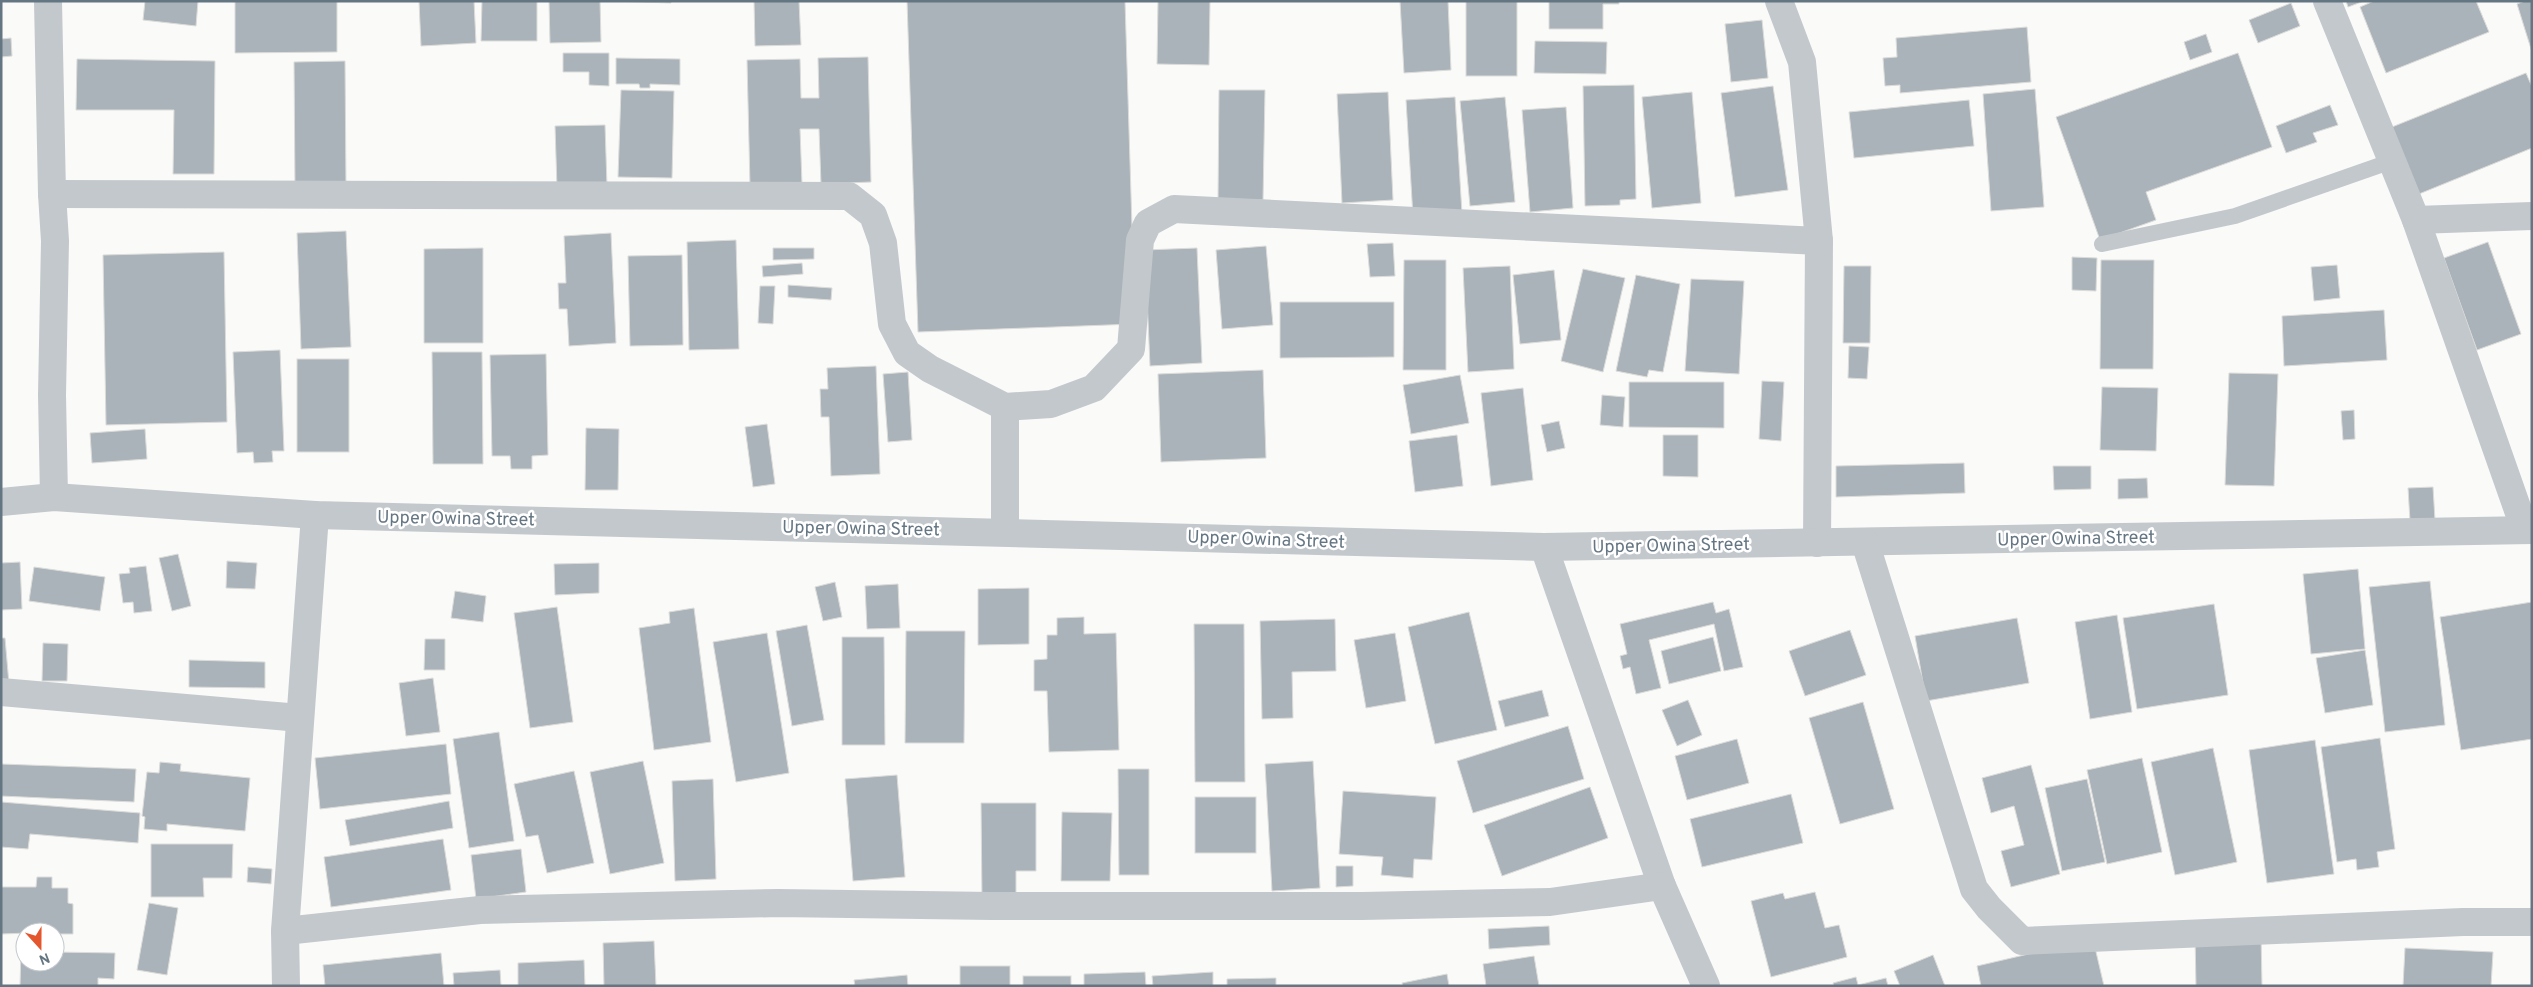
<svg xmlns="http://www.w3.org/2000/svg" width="2533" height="987" viewBox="0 0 2533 987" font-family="Overpass,sans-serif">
	<rect width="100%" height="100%" fill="#fafaf8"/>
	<g fill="#aab3b9" stroke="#dcdcda">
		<path d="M145,1H198L196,26L143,20Z"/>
		<path d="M235,1H337V52L235,53Z"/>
		<path d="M419,1H474L476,43L421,46Z"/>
		<path d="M482,1H537V41H481Z"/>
		<path d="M549,1H600L601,42L550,43Z"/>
		<path d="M611,1H671V3Z"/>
		<path d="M754,1H799L801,45L755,46Z"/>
		<path d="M907,1H1125L1135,324L918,332Z"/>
		<path d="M1158,1H1210L1209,65L1157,64Z"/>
		<path d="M1400,1H1448L1451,70L1404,73Z"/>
		<rect x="1466" y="1" width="51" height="75"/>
		<path d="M1549,1H1619V4H1603V29H1549Z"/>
		<path d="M2346,1H2364L2348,7Z"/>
		<path d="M2374,1H2476L2489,32L2386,73L2360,7Z"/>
		<path d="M2525,1H2532V52L2517,4Z"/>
		<path d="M2291,3L2300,26L2258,43L2249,20Z"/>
		<path d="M1762,20L1768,78L1731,82L1725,24Z"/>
		<path d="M2027,27L2031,82L1900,93V85L1885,86L1883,58L1897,57L1896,38Z"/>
		<path d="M2206,34L2212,52L2190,60L2184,42Z"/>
		<path d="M11,38L12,56L1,57V39Z"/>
		<path d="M1535,41L1607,42L1606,74L1534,73Z"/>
		<path d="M563,53H609V86L589,85V72H563Z"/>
		<path d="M2238,53L2272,147L2146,192L2156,220L2100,240L2056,117Z"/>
		<path d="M868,57L871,182L821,184L819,129H800L802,184L750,186L747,60L800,59L801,98H819L818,58Z"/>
		<path d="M616,58L680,59V85L650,84V88H640L639,84H616Z"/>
		<path d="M77,59L215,61L214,174H173L174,110H76Z"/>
		<path d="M345,61L346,187L295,188L294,62Z"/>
		<path d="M2526,73L2532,87V148L2419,194L2392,127Z"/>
		<path d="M1634,85L1636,199L1620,200V205L1585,206L1583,86Z"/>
		<path d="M1773,86L1788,190L1735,197L1721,93Z"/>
		<path d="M2035,89L2044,207L1991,211L1983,94Z"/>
		<path d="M621,90L674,91L672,178L618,177Z"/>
		<path d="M1219,90H1265L1263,200H1218Z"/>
		<path d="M1388,92L1393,200L1342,203L1337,94Z"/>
		<path d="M1692,92L1701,203L1652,208L1642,97Z"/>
		<path d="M1455,97L1462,214L1413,217L1406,100Z"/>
		<path d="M1505,97L1515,202L1470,206L1460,101Z"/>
		<path d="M1969,100L1974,146L1854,158L1849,112Z"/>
		<path d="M2330,105L2338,125L2313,133L2317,142L2286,153L2276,126Z"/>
		<path d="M1566,107L1573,208L1530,212L1522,110Z"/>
		<path d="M605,125L607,186L557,188L555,126Z"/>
		<path d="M346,231L351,347L301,349L297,233Z"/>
		<path d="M611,233L616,343L569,346L567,309H559L558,283H566L564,236Z"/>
		<path d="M736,240L739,349L689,350L687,242Z"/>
		<path d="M2488,242L2521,334L2477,350L2444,258Z"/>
		<path d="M1393,243L1395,276L1370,277L1367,244Z"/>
		<path d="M1266,246L1273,325L1222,329L1216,250Z"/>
		<path d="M483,248V343H424V249Z"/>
		<path d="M773,248H814V259L773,260Z"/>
		<path d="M1197,248L1202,363L1150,366L1145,250Z"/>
		<path d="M224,252L227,422L106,425L103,255Z"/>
		<path d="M682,255L683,345L630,346L628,256Z"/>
		<path d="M2072,257L2097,258L2096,291L2072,290Z"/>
		<path d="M1404,260H1446V370H1403Z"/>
		<path d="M2101,260H2154L2153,369H2100Z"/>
		<path d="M802,263L803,274L763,277L762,266Z"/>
		<path d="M2337,265L2340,298L2314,301L2311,267Z"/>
		<path d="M1510,266L1514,369L1468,372L1463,268Z"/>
		<path d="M1844,266H1871L1870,343H1843Z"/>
		<path d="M1583,269L1625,278L1603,372L1561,361Z"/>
		<path d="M1554,270L1561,340L1520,344L1513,275Z"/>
		<path d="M1636,275L1680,284L1663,372L1649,370L1647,377L1616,371Z"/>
		<path d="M1691,279L1744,281L1739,374L1685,371Z"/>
		<path d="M788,285L832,288L831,300L788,297Z"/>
		<path d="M760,286H775L773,324L758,323Z"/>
		<path d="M1280,302H1394V357L1280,358Z"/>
		<path d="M2384,310L2387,360L2284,366L2282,316Z"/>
		<path d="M1849,346L1869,347L1867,379L1848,378Z"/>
		<path d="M280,350L284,451H272L273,462L254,463L253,452L237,453L233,352Z"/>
		<path d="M432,352H482L483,464H433Z"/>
		<path d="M546,354L548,455L532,456V469H511L510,456H492L490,355Z"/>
		<rect x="297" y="359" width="52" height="93"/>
		<path d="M876,366L880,474L831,476L829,417H821L820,389H828L827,368Z"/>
		<path d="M1263,370L1266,458L1161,462L1158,374Z"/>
		<path d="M908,372L912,440L888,442L883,374Z"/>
		<path d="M2229,373L2278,374L2274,486L2225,485Z"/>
		<path d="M1460,375L1469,423L1411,434L1403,385Z"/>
		<path d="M1762,381L1784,382L1781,441L1759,439Z"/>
		<path d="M1629,382H1724V428L1629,427Z"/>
		<path d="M2102,387L2158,388L2156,451L2100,450Z"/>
		<path d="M1523,388L1533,480L1491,486L1481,393Z"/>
		<path d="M1602,395L1625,397L1623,427L1600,425Z"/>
		<path d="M2354,410L2355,439L2343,440L2341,411Z"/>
		<path d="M1559,421L1565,448L1547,452L1541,425Z"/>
		<path d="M767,424L775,484L753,487L745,427Z"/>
		<path d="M586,428L619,429L618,490H585Z"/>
		<path d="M145,429L147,459L92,463L90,433Z"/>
		<path d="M1457,435L1463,486L1415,492L1409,441Z"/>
		<path d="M1663,435H1698V477L1663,476Z"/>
		<path d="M1964,463L1965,493L1836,497V466Z"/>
		<path d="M2053,466H2091V489L2054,490Z"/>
		<path d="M2147,478L2148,498L2118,499V479Z"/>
		<path d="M2433,487L2435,520L2410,521L2408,488Z"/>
		<path d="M178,554L191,606L172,611L159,558Z"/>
		<path d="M227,561L257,563L255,589L226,588Z"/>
		<path d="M20,562L22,609L1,610V563Z"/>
		<path d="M599,563V593L555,595L554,564Z"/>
		<path d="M146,566L152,611L134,613L133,602L123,603L119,574L130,573L129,568Z"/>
		<path d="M34,567L105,577L100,611L29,601Z"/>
		<path d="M2358,569L2365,649L2311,654L2303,574Z"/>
		<path d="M2430,581L2445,725L2385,732L2369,587Z"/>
		<path d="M835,582L842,617L823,621L815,587Z"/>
		<path d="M898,584L900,628L867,629L865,586Z"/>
		<path d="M1029,588V644L978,645V589Z"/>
		<path d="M455,591L486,596L483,622L451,618Z"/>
		<path d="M1713,602L1716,613L1729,609L1743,667L1724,671L1714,624L1649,640L1661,688L1636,694L1630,667L1623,669L1620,656L1627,654L1620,624Z"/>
		<path d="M2532,602V739L2461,750L2440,617Z"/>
		<path d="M2214,604L2228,695L2137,709L2123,618Z"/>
		<path d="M557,607L573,722L530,728L514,613Z"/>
		<path d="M694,608L711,742L654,750L639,628L670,623L669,612Z"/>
		<path d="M1469,612L1497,730L1435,744L1408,627Z"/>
		<path d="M2117,615L2132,712L2090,719L2075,622Z"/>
		<path d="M1084,617V634L1116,633L1119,750L1049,752L1047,691H1034V660L1047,659V635H1057V618Z"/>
		<path d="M2017,618L2029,683L1926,701L1915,636Z"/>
		<path d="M1335,619L1336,671L1292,672L1293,718L1262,719L1260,621Z"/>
		<path d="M1194,624H1244L1245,782H1195Z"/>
		<path d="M807,625L824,720L792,726L776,631Z"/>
		<path d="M1850,630L1866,675L1805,696L1789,651Z"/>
		<path d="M906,631H965L964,743H905Z"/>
		<path d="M767,633L789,773L736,782L713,642Z"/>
		<path d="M1395,633L1406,701L1366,708L1354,640Z"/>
		<path d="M842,637H884L885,745H842Z"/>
		<path d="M1713,637L1721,671L1669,684L1661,651Z"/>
		<path d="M1,638H5L9,684L1,685Z"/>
		<path d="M425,639H445V670H424Z"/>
		<path d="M43,643L68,644L67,681H42Z"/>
		<path d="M2365,650L2373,705L2325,713L2316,658Z"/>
		<path d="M189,660L265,662V688L189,687Z"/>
		<path d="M433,678L440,732L406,736L399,683Z"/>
		<path d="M1542,690L1549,716L1505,727L1498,701Z"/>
		<path d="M1688,700L1702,735L1677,746L1662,710Z"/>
		<path d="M1863,702L1894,809L1840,824L1809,718Z"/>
		<path d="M1568,726L1584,779L1473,813L1457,761Z"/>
		<path d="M499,732L514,841L469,848L453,739Z"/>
		<path d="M2380,738L2395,849L2377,852L2379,867L2357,870L2356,859L2337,862L2321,747Z"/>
		<path d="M1737,739L1749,783L1687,800L1675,756Z"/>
		<path d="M2315,740L2334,874L2267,883L2249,750Z"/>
		<path d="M446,744L451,794L320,809L315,758Z"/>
		<path d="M2213,748L2237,862L2175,875L2151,762Z"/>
		<path d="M2142,758L2162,852L2107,864L2087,770Z"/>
		<path d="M643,761L664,863L610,874L590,772Z"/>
		<path d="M1313,761L1320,888L1272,891L1265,764Z"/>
		<path d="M160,762L181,764L180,771L250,778L245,831L167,824V831L144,829L145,817L142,816L147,772L159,773Z"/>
		<path d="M1,764L136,769L134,802L1,796Z"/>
		<path d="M2031,765L2060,874L2011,887L2001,851L2024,845L2014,806L1991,813L1982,778Z"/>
		<path d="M1118,769H1149V875H1119Z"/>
		<path d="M574,771L594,863L547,873L538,835L526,837L514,784Z"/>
		<path d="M897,775L905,877L853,881L845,779Z"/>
		<path d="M713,779L716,879L675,881L672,781Z"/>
		<path d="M2087,779L2105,862L2062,871L2045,788Z"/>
		<path d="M1590,787L1608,838L1502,876L1484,825Z"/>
		<path d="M1343,791L1436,797L1432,860L1414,859L1413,878L1381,875L1383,857L1339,854Z"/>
		<path d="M1791,794L1803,843L1702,867L1690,819Z"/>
		<rect x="1195" y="797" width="61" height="56"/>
		<path d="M449,801L453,828L350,846L345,820Z"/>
		<path d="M1,802L140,813L138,843L30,834L28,849L1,847Z"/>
		<path d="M981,803H1036V871H1016V898L982,899Z"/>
		<path d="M1062,812L1112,813L1110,881H1061Z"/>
		<path d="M443,839L451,890L331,907L324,857Z"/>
		<path d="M151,844H233L232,878H203L204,897H151Z"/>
		<path d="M521,849L526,892L476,899L471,855Z"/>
		<path d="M1336,866H1353V886L1336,887Z"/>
		<path d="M248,867L272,869L271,884L247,882Z"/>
		<path d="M37,877H52V888H68V903L73,904V934H55V932L1,934V887H36Z"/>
		<path d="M1815,892L1825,928L1839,925L1847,957L1771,977L1751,901L1783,893L1785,899Z"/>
		<path d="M149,903L178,908L167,975L137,970Z"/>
		<path d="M1549,926L1550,945L1489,949L1488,929Z"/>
		<path d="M2261,934L2262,986H2196L2195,935Z"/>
		<path d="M2093,939L2104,986H1981L1977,966Z"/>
		<path d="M654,941L656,986H604L603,943Z"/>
		<path d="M2405,948L2493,952L2491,986H2403Z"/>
		<path d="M21,950L25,951V962H55V952L115,953L114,979L98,978V986H20Z"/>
		<path d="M441,953L444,986H325L323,965Z"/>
		<path d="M1933,955L1945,986H1900L1894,971Z"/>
		<path d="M1534,956L1539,986H1486L1483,964Z"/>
		<path d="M584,960L585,986H518V963Z"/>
		<rect x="960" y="966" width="50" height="20"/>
		<path d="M500,970L501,986H454L453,973Z"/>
		<path d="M1145,972L1146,986H1084V974Z"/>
		<path d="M1213,972V986H1153L1152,976Z"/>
		<path d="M1447,974L1449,986H1403L1402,983Z"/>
		<path d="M907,975L908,986H855L854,980Z"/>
		<rect x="1023" y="976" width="48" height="10"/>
		<path d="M1856,977L1858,985L1886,978L1888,986H1834L1833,983Z"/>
		<path d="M1276,978V986H1227V979Z"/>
	</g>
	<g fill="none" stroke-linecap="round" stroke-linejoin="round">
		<path stroke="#c3c8cc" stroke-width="16" d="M2102,244L2235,216L2392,161"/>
		<g stroke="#c3c8cc" stroke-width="28">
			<path d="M48,1L52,194L55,241L52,395L54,497"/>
			<path d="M1779,1L1802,62L1819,241L1817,543"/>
			<path d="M2327,1L2416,220L2525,530"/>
			<path d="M52,194L849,196L873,215L883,243L892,324L907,353L930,369L1005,407L1051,404L1094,388L1131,349L1140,240L1148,223L1174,209L1819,241"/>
			<path d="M2416,220L2532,216"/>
			<path d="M1005,407V532"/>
			<path d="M1,502L54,497L315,515L1544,547L2532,530"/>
			<path d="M1865,542L1974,889L1989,908L2022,941L2463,922H2532"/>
			<path d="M1544,547L1662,886L1706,986"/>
			<path d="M1,692L300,718"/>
			<path d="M285,931L480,910L778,903L992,906H1362L1550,902L1662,886"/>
			<path d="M286,986L285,931L315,515"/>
		</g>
	</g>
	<g text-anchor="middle" stroke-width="5" stroke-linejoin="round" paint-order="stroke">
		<g font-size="18" fill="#657683" stroke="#fff">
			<text transform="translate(456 518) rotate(1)" y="6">Upper Owina Street</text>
			<text transform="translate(861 528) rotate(1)" y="6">Upper Owina Street</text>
			<text transform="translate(2076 538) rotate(-1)" y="6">Upper Owina Street</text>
			<text transform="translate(1266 539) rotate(2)" y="6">Upper Owina Street</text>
			<text transform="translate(1671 545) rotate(-1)" y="6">Upper Owina Street</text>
		</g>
	</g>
	<rect width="2533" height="987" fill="none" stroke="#657683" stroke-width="5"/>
	<g transform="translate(40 947) rotate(159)"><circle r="24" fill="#ffffff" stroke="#c1c8cd"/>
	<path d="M0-4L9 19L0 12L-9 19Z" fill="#e4572e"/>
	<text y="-8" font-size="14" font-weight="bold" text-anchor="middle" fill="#657683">N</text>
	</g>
</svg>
